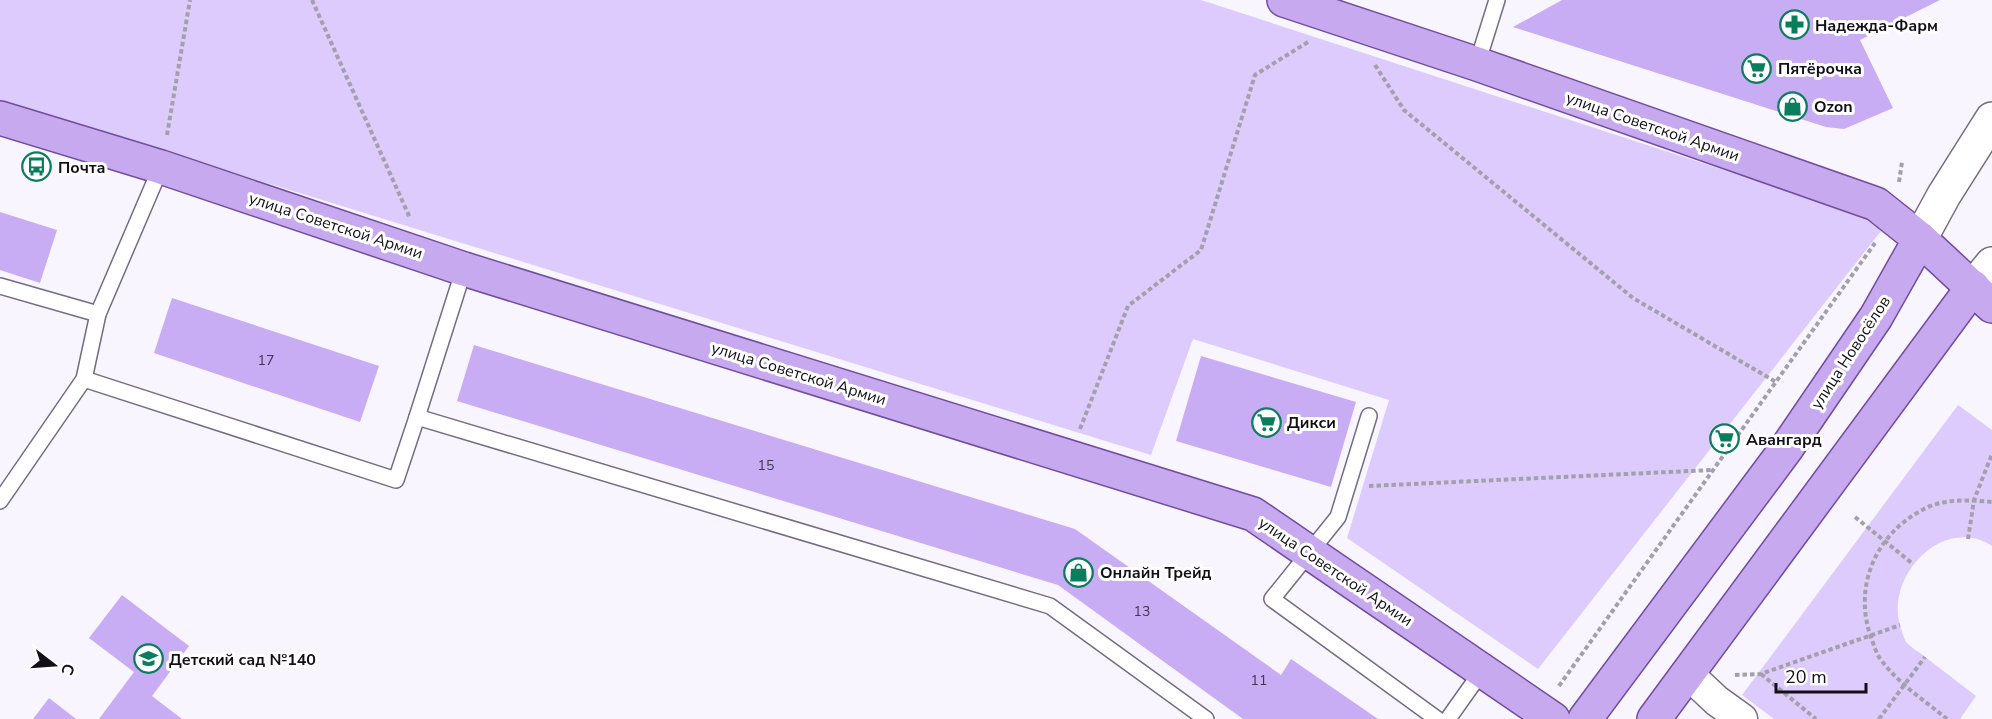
<svg xmlns="http://www.w3.org/2000/svg" width="1992" height="719" viewBox="0 0 1992 719" font-family="'Nunito Sans',sans-serif">
	<rect width="100%" height="100%" fill="#f8f5ff"/>
	<g fill="#ddcbfd">
		<path d="M0,0H1201L1865,216L1881,231L1538,669L1347,538L1389,400L1193,339L1151,455L0,101Z"/>
		<path d="M1958,405L1992,430V546C1943,514 1883,577 1901,629C1902,632 1904,638 1906,642C1910,647 1919,652 1924,656C1941,669 1959,683 1976,696L1960,719H1774L1742,695Z"/>
	</g>
	<g fill="#c8acf4">
		<path d="M1562,0H1940L1860,40L1893,108L1844,129L1826,127L1513,27Z"/>
		<path d="M0,212L57,230L40,283L0,270Z"/>
		<path d="M172,298L379,366L360,422L154,353Z"/>
		<path d="M474,345L1075,529L1281,675L1291,659L1378,719H1243L1058,585L457,401Z"/>
		<path d="M1201,356L1356,402L1331,487L1176,441Z"/>
		<path d="M122,595L189,646L152,696L182,719H99L134,672L89,638Z"/>
		<path d="M49,698L76,719H33Z"/>
	</g>
	<g fill="none" stroke-linecap="round" stroke-linejoin="round">
		<defs>
			<g id="service">
				<path d="M1477,64L1497,0"/>
				<path d="M464,269L417,417L1050,606L1206,719"/>
				<path d="M0,286L98,314"/>
				<path d="M84,379L396,480L417,417"/>
				<path d="M1369,416L1338,517L1272,599L1437,719"/>
				<path d="M0,501L84,379L98,314L161,167"/>
				<path d="M1448,719L1482,671"/>
			</g>
			<path id="minor" d="M1687,673L1717,701L1742,719"/>
			<g id="tertiary">
				<path d="M1920,239L1944,195L1992,119"/>
				<path d="M1973,287L1992,264"/>
			</g>
			<g id="primary">
				<path d="M1284,0L1477,64L1876,204L1920,239L1992,306"/>
				<path d="M0,118L161,167L464,269L1253,514L1553,719"/>
				<path d="M1585,719L1786,449L1876,317L1920,239"/>
				<path d="M1654,719L1973,287"/>
			</g>
		</defs>
		<use href="#service" stroke="#746c82" stroke-width="18"/>
		<use href="#minor" stroke="#746c82" stroke-width="33"/>
		<use href="#tertiary" stroke="#746c82" stroke-width="36"/>
		<use href="#primary" stroke="#704d9d" stroke-width="36"/>
		<g stroke="#a3a0a9" stroke-width="4" stroke-dasharray="4.5 3" stroke-linecap="butt">
			<path d="M312,0L410,218"/>
			<path d="M1375,65L1404,110L1633,298L1776,382"/>
			<path d="M167,135L190,0"/>
			<path d="M1899,182L1902,162"/>
			<path d="M1080,429L1128,306L1201,250L1255,75L1308,42"/>
			<path d="M1369,486L1712,470"/>
			<path d="M1855,517L1913,564"/>
			<path d="M1968,539L1974,500L1992,454"/>
			<path d="M1761,674L1816,719"/>
			<path d="M1735,675L1761,674L1900,625"/>
			<path d="M1559,686L1875,243"/>
			<path d="M1879,719L1925,657"/>
			<path d="M1947,719C1924,700 1897,683 1879,657C1876,652 1874,646 1872,640C1852,588 1875,534 1924,509C1945,498 1970,500 1992,502"/>
		</g>
		<use href="#service" stroke="#fff" stroke-width="15"/>
		<use href="#minor" stroke="#fff" stroke-width="30"/>
		<use href="#tertiary" stroke="#fff" stroke-width="33"/>
		<use href="#primary" stroke="#c7a9ef" stroke-width="33"/>
	</g>
	<defs>
		<symbol id="pharmacy-ring" viewBox="-11 -11 22 22"><circle r="9.5" fill="#fff" stroke="#087e5c" stroke-width="1.5"/><path d="M-2-6h4v4h4v4h-4v4h-4v-4h-4v-4h4Z" fill="#087e5c"/></symbol>
		<symbol id="supermarket-ring" viewBox="-11 -11 22 22"><circle r="9.5" fill="#fff" stroke="#087e5c" stroke-width="1.5"/><path d="M-6-5.5h2.5l.6 2H6L4.5 2H-2.5L-4.4-4H-6ZM-1.5 3.2a1.3 1.3 0 1 0 .1 0ZM3 3.2a1.3 1.3 0 1 0 .1 0Z" fill="#087e5c"/></symbol>
		<symbol id="shop-ring" viewBox="-11 -11 22 22"><circle r="9.5" fill="#fff" stroke="#087e5c" stroke-width="1.5"/><path d="M-5-2.5h2.3a2.7 3.5 0 0 1 5.4 0H5L5.5 6h-11ZM-1.5-2.5h3a1.5 2.3 0 0 0-3 0Z" fill="#087e5c"/></symbol>
		<symbol id="bus-ring" viewBox="-11 -11 22 22"><circle r="9.5" fill="#fff" stroke="#087e5c" stroke-width="1.5"/><path d="M-5-6H5V4H4V6H2V4H-2V6H-4V4H-5ZM-3.5-4V0h7V-4ZM-3.5 1.2v1.5H-2V1.2ZM2 1.2v1.5H3.5V1.2Z" fill="#087e5c"/></symbol>
		<symbol id="school-ring" viewBox="-11 -11 22 22"><circle r="9.5" fill="#fff" stroke="#087e5c" stroke-width="1.5"/><path d="M0-5L7-2L0 1L-7-2ZM-4 1L0 2.5L4 1V4Q0 6-4 4Z" fill="#087e5c"/></symbol>
	</defs>
	<g fill-rule="evenodd">
		<use href="#pharmacy-ring" x="1778" y="8" width="33" height="33"/>
		<use href="#supermarket-ring" x="1740" y="52" width="33" height="33"/>
		<use href="#shop-ring" x="1776" y="90" width="33" height="33"/>
		<use href="#bus-ring" x="20" y="150" width="33" height="33"/>
		<use href="#supermarket-ring" x="1250" y="406" width="33" height="33"/>
		<use href="#supermarket-ring" x="1708" y="422" width="33" height="33"/>
		<use href="#shop-ring" x="1062" y="556" width="33" height="33"/>
		<use href="#school-ring" x="132" y="642" width="33" height="33"/>
	</g>
	<g text-anchor="middle" stroke-width="6" stroke-linejoin="round" paint-order="stroke">
		<g font-size="14" fill="#40364e">
			<text x="266" y="365">17</text>
			<text x="766" y="470">15</text>
			<text x="1142" y="616">13</text>
			<text x="1259" y="685">11</text>
		</g>
		<g font-size="16" font-weight="bold" fill="#120f17" stroke="#fff" text-anchor="start">
			<text x="1815" y="31">Надежда-Фарм</text>
			<text x="1778" y="74">Пятёрочка</text>
			<text x="1814" y="112">Ozon</text>
			<text x="58" y="173">Почта</text>
			<text x="1287" y="428">Дикси</text>
			<text x="1746" y="445">Авангард</text>
			<text x="1100" y="578">Онлайн Трейд</text>
			<text x="169" y="665">Детский сад №140</text>
		</g>
		<g font-size="16" fill="#120f17" stroke="#fff">
			<text transform="translate(1653 126) rotate(19)" y="6">улица Советской Армии</text>
			<text transform="translate(336 225) rotate(18)" y="6">улица Советской Армии</text>
			<text transform="translate(1850 352) rotate(-57)" y="6">улица Новосёлов</text>
			<text transform="translate(799 373) rotate(17)" y="6">улица Советской Армии</text>
			<text transform="translate(1336 571) rotate(34)" y="6">улица Советской Армии</text>
		</g>
	</g>
	<g transform="translate(54 665) rotate(107)" stroke="#ffffff" stroke-width="4.5" paint-order="stroke">
	<path d="M0-4.5L10 22L0 15L-10 22Z" fill="#120f17"/>
	<text y="-9" font-size="16" font-weight="bold" text-anchor="middle" fill="#120f17">С</text>
	</g>
	<path d="M1776 683v9h90v-9" fill="none" stroke="#120f17" stroke-width="3"/>
	<text x="1785" y="683" font-size="18" fill="#120f17" stroke="#ffffff" stroke-width="4.5" paint-order="stroke">20 m</text>
</svg>
